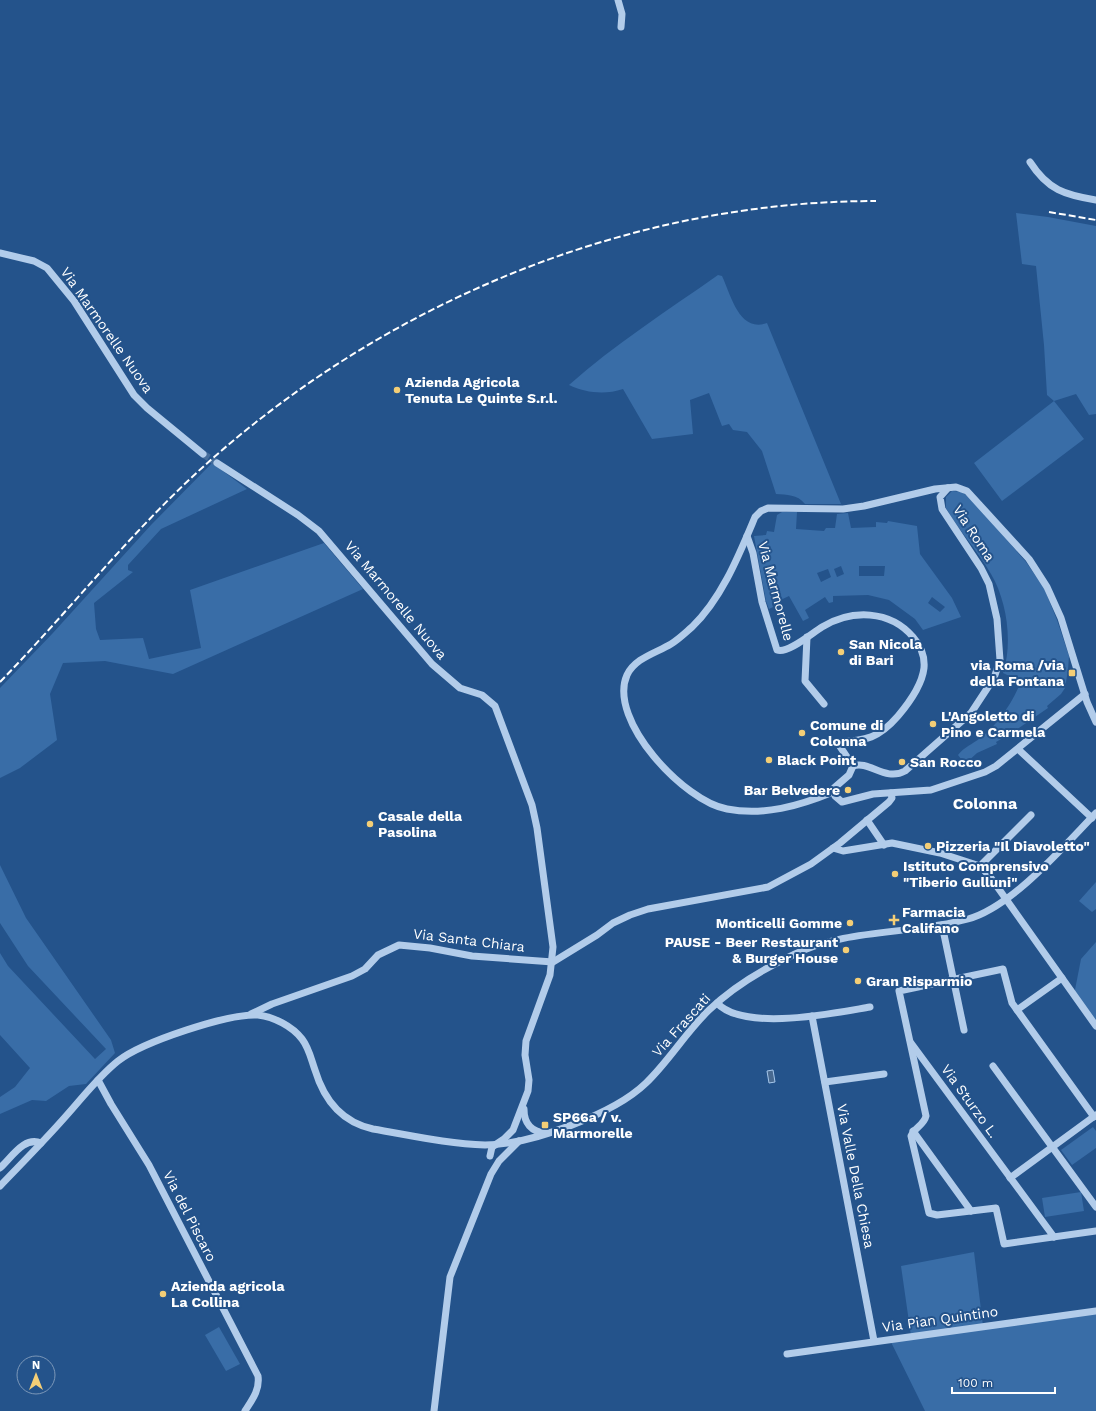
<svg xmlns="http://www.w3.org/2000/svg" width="1096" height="1411" viewBox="0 0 1096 1411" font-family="'Work Sans',sans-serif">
	<rect width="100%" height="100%" fill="#24538b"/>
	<g fill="#396da7" fill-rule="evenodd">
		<path d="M1016,213L1048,217L1096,226V414L1089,415L1076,394L1054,401L1084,439L1002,501L974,463L1054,401L1047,395L1044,345L1036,266L1022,264Z"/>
		<path d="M718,275L722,276C731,295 739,333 767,323L841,504H805C797,494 787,495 776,494L762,451L747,432L733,430L729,424L722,426L709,393L690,400L693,434L652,439L623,389C605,395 586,393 569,385C615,344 667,311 718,275Z"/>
		<path d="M212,463L247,489L161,529L128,565V570L133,572L94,603L96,629L100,640L143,638L149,659L201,648L190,590L324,543L363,589L173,674L105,661L63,663L50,694L57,740L20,768L0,778V688L52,634L151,525Z"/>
		<path d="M952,491L962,492L972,500L1026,562L1044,588L1057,620L1069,656L1068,670L1065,688L1061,694L1047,706L1048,708L1010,734L1007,732L1003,738L996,742L997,744L977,753L965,764L958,755C964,747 973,744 980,738C995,728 1014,701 1020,683L1018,680L1003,673C1013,643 1007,601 991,574C978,551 959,531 946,508V497Z"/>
		<path d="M782,512H797L796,529L824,531L826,528H835L837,514L848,513L851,528L876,527V522L887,523L888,521L917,526L920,554L952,598L961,617L923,630L915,619L889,600L868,595L833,596V602L829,603L825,597L805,610L809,618L803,621L789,596L772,604L773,607L769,609L766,601L754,536L766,535L767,531L774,532L777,515ZM841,566L844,574L837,577L834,569ZM859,566H885L884,576H859ZM828,569L831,577L821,582L817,573ZM932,597L945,607L940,612L928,603Z"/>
		<path d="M0,865L26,918L111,1040L115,1053L86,1084L69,1086L46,1101L32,1100L0,1114V1097L15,1087L30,1068L0,1035V953L8,966L95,1059L106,1049L28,966L0,923Z"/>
		<path d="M1096,882V909L1092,912L1079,901Z"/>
		<path d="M1096,942V1026L1074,995L1081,959Z"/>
		<path d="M1093,1127L1096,1131V1148L1072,1165L1061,1150Z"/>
		<path d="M1081,1192L1084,1211L1045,1217L1042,1198Z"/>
		<path d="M974,1252L983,1326L1096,1310V1411H925L889,1338L911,1336L901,1266Z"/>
		<path d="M219,1327L240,1364L226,1371L205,1335Z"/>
	</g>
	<path fill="#486990" stroke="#a6c7eb" d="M773,1070L775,1082L769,1083L767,1071Z"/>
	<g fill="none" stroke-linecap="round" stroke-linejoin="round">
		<path stroke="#456d9c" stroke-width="7" stroke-dasharray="7 3.5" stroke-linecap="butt" d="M203,454L217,463"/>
		<g stroke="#b2ccea" stroke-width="7">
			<path d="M618,0L622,14L621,27"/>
			<path d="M1030,162C1048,190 1065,195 1096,200"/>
			<path d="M0,253L34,261L47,268L74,301L134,395L147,408L203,454"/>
			<path d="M217,463L298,515L319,531L432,664L460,688L482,695L495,706L532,805L537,828L553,947L550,975L526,1041L525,1055L529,1080L528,1091L513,1130L504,1139L492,1147L490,1156"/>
			<path d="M747,536L753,553L762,602L777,650C788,654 812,633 822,627C852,609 890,610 913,637C921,646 925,656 924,668C922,685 909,703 898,716C879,738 866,741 837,742"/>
			<path d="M807,637L805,681L824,704"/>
			<path d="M837,742L853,766"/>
			<path d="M1018,749L1092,818"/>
			<path d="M853,766C869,760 885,782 905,771L971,713L994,678L1000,660L997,619L989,584L981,568L942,509L940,497L948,488"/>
			<path d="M853,766L849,775L834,788L835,796L842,802L873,794L931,790L985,772L996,766L1085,694"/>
			<path d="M833,792C799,806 764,816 727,809C685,802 607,720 627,675C635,658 656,653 671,644C679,639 685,633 692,627C722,598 739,555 755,517L761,511L768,508L843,509L864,506L935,489L956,487L967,491L1029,559L1047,587L1061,618L1087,702L1096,722"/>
			<path d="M867,820L884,845"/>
			<path d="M833,848L843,851L892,843L940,853L980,866L991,878L1096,1026"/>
			<path d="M980,866L1031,815"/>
			<path d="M942,925L964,1030"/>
			<path d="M717,1003C744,1032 834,1013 870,1007"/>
			<path d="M1017,1010L1062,978"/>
			<path d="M251,1014L272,1004L352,976L365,969L378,955L399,945L430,948L472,956L553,962L597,935L613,923L630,915L648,909L768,887L811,864L840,843L889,802L892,798L891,793"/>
			<path d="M812,1016L874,1341"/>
			<path d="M911,1043L1054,1237"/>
			<path d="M993,1066L1096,1207"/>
			<path d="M98,1080L111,1104L149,1165L258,1376C260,1390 252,1400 245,1411"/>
			<path d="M825,1082L884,1074"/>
			<path d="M524,1109C524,1123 531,1132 546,1133"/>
			<path d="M1094,1117L1012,1003L1003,969L899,991L926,1116C924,1125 915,1127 911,1136L929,1213L937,1215L996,1208L1004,1244L1096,1231"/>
			<path d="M913,1131L971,1211"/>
			<path d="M0,1168C12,1157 24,1136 41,1143"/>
			<path d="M1010,1178L1096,1115"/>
			<path d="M0,1186C22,1163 45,1140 66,1116C83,1097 99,1076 118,1061C142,1042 229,1013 258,1015C274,1017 292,1026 302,1039C309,1048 311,1059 315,1070C324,1100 341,1122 373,1129C409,1135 448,1144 485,1145C530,1145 614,1114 646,1083C669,1061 686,1032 709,1010C733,987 763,969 793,955C847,928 910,935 968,919C1012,907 1064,846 1096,813"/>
			<path d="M787,1354L1096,1311"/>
			<path d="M434,1411L450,1277L491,1174L499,1161L519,1141"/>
		</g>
		<g stroke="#fff" stroke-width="2" stroke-dasharray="7 3" stroke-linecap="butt">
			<path d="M1049,212L1096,220"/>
			<path d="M0,682C69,611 130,533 204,466C386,302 629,201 876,201"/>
		</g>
	</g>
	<g fill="#f4ce76" stroke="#24538b" stroke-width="1.5">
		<circle cx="397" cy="390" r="4"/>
		<circle cx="841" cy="652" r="4"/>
		<rect x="1068" y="669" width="8" height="8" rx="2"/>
		<circle cx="933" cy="724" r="4"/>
		<circle cx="802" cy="733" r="4"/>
		<circle cx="769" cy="760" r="4"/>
		<circle cx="902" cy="762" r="4"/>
		<circle cx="848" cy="790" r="4"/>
		<circle cx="370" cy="824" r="4"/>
		<circle cx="928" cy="846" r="4"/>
		<circle cx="895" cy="874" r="4"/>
		<path d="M892 914h4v4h4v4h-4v4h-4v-4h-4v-4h4z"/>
		<circle cx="850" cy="923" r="4"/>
		<circle cx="846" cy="950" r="4"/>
		<circle cx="858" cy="981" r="4"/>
		<rect x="541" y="1121" width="8" height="8" rx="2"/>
		<circle cx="163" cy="1294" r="4"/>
	</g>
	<g text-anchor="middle" stroke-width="4" stroke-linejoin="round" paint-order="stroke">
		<g font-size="14" fill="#fff" stroke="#24538b">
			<text transform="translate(107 330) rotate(55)" y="5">Via Marmorelle Nuova</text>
			<text transform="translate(974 533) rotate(57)" y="5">Via Roma</text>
			<text transform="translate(776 591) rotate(75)" y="5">Via Marmorelle</text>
			<text transform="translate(396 600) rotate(50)" y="5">Via Marmorelle Nuova</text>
			<text transform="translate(469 940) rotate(7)" y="5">Via Santa Chiara</text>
			<text transform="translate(681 1025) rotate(-48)" y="5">Via Frascati</text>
			<text transform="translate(970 1101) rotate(54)" y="5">Via Sturzo L.</text>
			<text transform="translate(856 1176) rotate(79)" y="5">Via Valle Della Chiesa</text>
			<text transform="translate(190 1216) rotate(63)" y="5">Via del Piscaro</text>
			<text transform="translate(940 1319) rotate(-8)" y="5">Via Pian Quintino</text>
		</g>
		<g font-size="14" font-weight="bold" fill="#fff" stroke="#24538b" text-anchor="start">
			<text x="405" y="387">Azienda Agricola<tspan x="405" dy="16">Tenuta Le Quinte S.r.l.</tspan></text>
			<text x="849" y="649">San Nicola<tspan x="849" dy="16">di Bari</tspan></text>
			<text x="1064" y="670" text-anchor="end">via Roma /via<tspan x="1064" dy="16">della Fontana</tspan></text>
			<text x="941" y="721">L'Angoletto di<tspan x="941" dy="16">Pino e Carmela</tspan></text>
			<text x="810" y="730">Comune di<tspan x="810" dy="16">Colonna</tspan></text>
			<text x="777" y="765">Black Point</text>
			<text x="910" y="767">San Rocco</text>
			<text x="840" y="795" text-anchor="end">Bar Belvedere</text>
			<text x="378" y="821">Casale della<tspan x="378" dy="16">Pasolina</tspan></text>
			<text x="936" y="851">Pizzeria "Il Diavoletto"</text>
			<text x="903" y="871">Istituto Comprensivo<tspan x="903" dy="16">"Tiberio Gulluni"</tspan></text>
			<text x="902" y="917">Farmacia<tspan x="902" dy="16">Califano</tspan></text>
			<text x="842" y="928" text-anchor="end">Monticelli Gomme</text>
			<text x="838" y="947" text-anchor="end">PAUSE - Beer Restaurant<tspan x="838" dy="16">&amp; Burger House</tspan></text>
			<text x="866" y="986">Gran Risparmio</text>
			<text x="553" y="1122">SP66a / v.<tspan x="553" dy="16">Marmorelle</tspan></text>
			<text x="171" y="1291">Azienda agricola<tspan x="171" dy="16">La Collina</tspan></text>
		</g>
		<g font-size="16" font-weight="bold" fill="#fff" stroke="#24538b">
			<text x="985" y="809">Colonna</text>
		</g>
	</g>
	<g transform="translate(36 1375)"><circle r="19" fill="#24538b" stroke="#7c98b9"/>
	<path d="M0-3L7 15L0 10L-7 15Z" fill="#f4ce76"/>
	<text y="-6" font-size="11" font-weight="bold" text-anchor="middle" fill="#ffffff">N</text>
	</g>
	<path d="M952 1387v6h103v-6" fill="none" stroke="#ffffff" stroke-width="2"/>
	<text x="958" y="1387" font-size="12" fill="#ffffff" stroke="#24538b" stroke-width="3" paint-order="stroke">100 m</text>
</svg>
